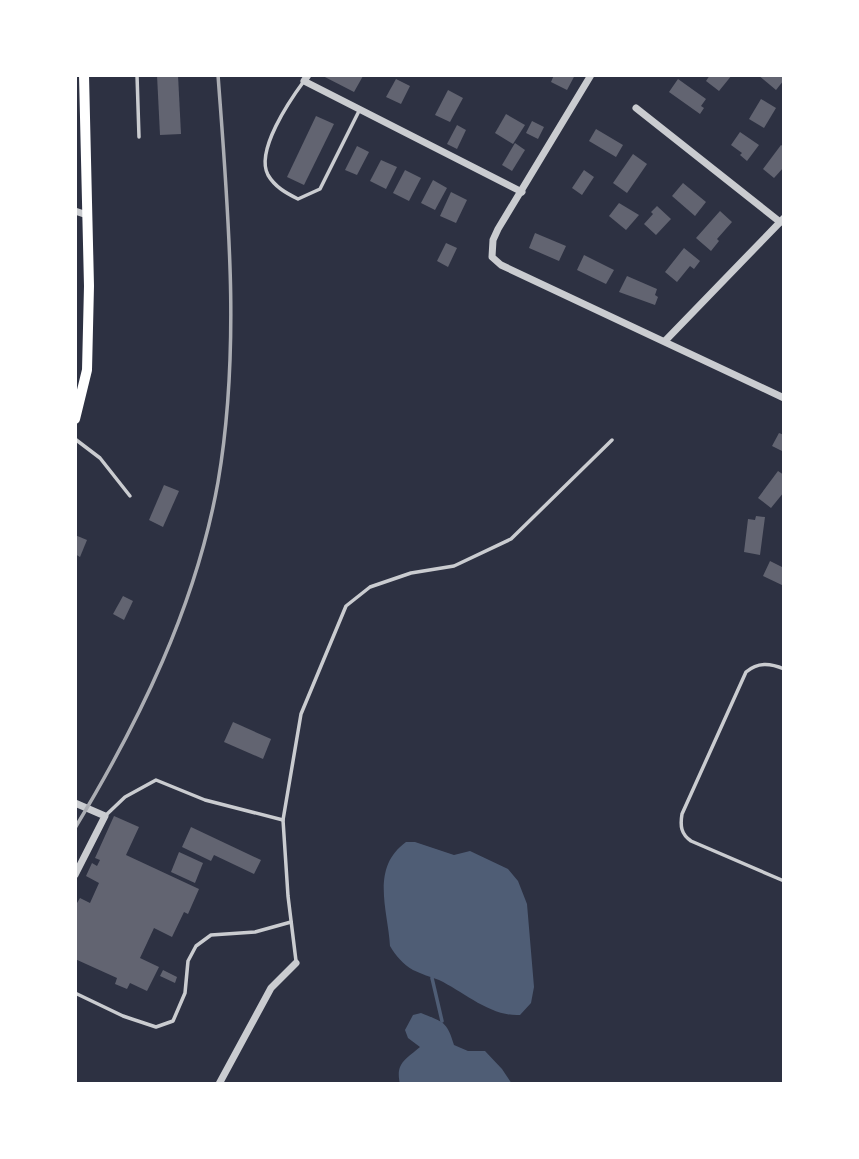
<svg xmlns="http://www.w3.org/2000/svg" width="859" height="1159" viewBox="0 0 859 1159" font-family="Ubuntu,sans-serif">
	<rect width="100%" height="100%" fill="#2d3142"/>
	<g fill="#4f5d75">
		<path d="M406,842H415L454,855L470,851L508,869L518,881L527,904L534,987L531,1003L520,1015C491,1017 464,992 439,980C431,977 421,974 413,970C403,964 396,956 390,946C388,910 370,868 406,842Z"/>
		<path d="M421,1013C443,1022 447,1021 454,1045L468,1051H485L502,1069L512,1084H400C395,1063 406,1059 420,1047L408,1038L405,1030L413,1015Z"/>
	</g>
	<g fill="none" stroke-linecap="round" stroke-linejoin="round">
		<path stroke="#4f5d75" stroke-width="3.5" d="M432,978L442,1021"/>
	</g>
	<g fill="#626471">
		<path d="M157,75H178L181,134L160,135Z"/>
		<path d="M321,75H361L363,76L354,92Z"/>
		<path d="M554,75H575L567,90L551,82Z"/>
		<path d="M710,75H732L719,91L706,81Z"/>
		<path d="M758,75H784V80L776,90Z"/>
		<path d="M396,79L410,86L401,104L386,97Z"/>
		<path d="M678,79L706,99L701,106L704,108L700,114L669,92Z"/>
		<path d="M448,90L463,98L450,122L435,115Z"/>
		<path d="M761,99L776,108L764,128L749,119Z"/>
		<path d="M506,114L525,125L513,144L495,133Z"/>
		<path d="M316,116L334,124L304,185L287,177Z"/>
		<path d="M532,121L544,127L538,139L526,133Z"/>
		<path d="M457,125L466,130L457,149L447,144Z"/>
		<path d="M596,129L623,145L616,157L589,141Z"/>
		<path d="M740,132L759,145L747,161L740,155L742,153L731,145Z"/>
		<path d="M515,143L525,150L512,171L502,165Z"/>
		<path d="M781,145L784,147V167L774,178L763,169Z"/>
		<path d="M357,146L369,152L357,175L345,170Z"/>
		<path d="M633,154L647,164L627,193L613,183Z"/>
		<path d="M381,160L397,167L386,189L370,181Z"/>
		<path d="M405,170L421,178L409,201L393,193Z"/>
		<path d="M584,170L594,177L582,195L572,188Z"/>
		<path d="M433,180L447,188L435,210L421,203Z"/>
		<path d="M683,183L706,202L695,216L672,196Z"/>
		<path d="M451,192L467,200L456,223L440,216Z"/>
		<path d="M619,203L639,215L626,230L609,216Z"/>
		<path d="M657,206L671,219L656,235L644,224L653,214L651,212Z"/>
		<path d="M720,211L732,222L717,239L719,241L711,251L696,238Z"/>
		<path d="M535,233L566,246L559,261L529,248Z"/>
		<path d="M446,243L457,248L448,267L437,261Z"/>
		<path d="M684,248L700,261L694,269L690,266L677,282L665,272Z"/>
		<path d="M584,255L614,270L606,284L577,270Z"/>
		<path d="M627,276L657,289L655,295L658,297L655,305L619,292Z"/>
		<path d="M779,433L784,435V452L772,446Z"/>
		<path d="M778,471L784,475V492L771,508L758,498Z"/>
		<path d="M164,485L179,491L163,527L149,520Z"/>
		<path d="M756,516L765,517L760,555L744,552L748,519L755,520Z"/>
		<path d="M75,535L87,540L80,557L75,554Z"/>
		<path d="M770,561L784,568V586L763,576Z"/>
		<path d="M123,596L133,601L124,620L113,614Z"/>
		<path d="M233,722L271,739L263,759L224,742Z"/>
		<path d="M114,816L139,827L126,855L199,889L188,914L184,912L172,937L154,928L140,958L159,967L147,991L130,983L127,989L115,984L117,978L75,959V902L77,903L80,898L90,903L99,883L86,876L92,863L97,866L100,860L95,858Z"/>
		<path d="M191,827L261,860L254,874L214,855L211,861L182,847Z"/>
		<path d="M179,852L203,863L195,883L171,872Z"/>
		<path d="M163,970L177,977L175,983L160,976Z"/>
	</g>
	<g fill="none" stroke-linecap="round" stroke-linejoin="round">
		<g stroke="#caccd0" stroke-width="3.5">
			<path d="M137,75L139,137"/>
			<path d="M304,81C290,100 255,151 268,175C275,187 286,193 298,199L320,189L359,111"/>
			<path d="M75,439L100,458L130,496"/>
			<path d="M784,669C770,663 758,662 746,672L682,814C680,826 681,834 691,841L784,881"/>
			<path d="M105,816L125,797L156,780L205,800L283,820"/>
			<path d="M296,961L288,896L283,820L301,714L346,606L370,587L411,573L454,566L511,539L612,440"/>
			<path d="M75,993L123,1016L156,1027L173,1021L185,993L188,961L196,946L211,935L255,932L291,922"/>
		</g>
		<g stroke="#caccd0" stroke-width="7">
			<path d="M308,75L304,81L522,192"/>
			<path d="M591,75L498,229L493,240L492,257L501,265L784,398"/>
			<path d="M636,108L780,222"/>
			<path d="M75,211L87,215"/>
			<path d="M665,341L784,218"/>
			<path d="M75,803L105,816L75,875"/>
			<path d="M219,1084L271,988L296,963"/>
		</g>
		<path stroke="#fff" stroke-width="10" d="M75,419L87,370L89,286L84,75"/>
		<path stroke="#abadb3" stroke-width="3.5" d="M75,828C139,722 196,606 218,482C241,348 228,210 218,75"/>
	</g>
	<rect width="859" height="1159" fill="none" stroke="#ffffff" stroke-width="154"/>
</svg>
